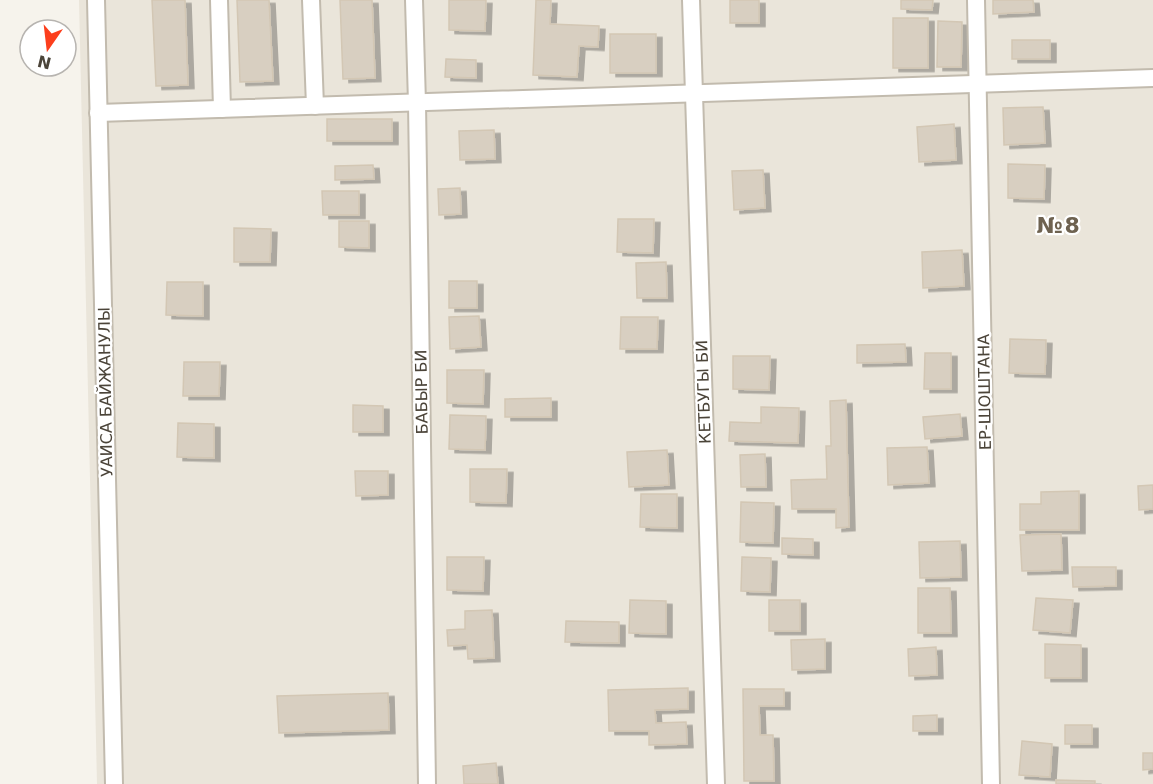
<svg xmlns="http://www.w3.org/2000/svg" width="1153" height="784" viewBox="0 0 1153 784" font-family="'DejaVu Sans',sans-serif">
	<defs>
		<filter id="shadow"><feDropShadow dx="6" dy="3.5" stdDeviation="0" flood-color="#0004"/></filter>
	</defs>
	<rect width="100%" height="100%" fill="#f6f3ec"/>
	<path fill="#eae5da" d="M79,0H1153V784H97Z"/>
	<g fill="#d8cfc1" stroke="#d3c7b4" stroke-width="1.5" filter="url(#shadow)">
		<path d="M152,0H185L188,85L156,86Z"/>
		<path d="M237,0H269L273,81L240,82Z"/>
		<path d="M340,0H372L375,78L343,79Z"/>
		<path d="M449,0H486L485,31L449,30Z"/>
		<path d="M536,0H551L550,24L599,26L598,47L579,46L577,77L533,75Z"/>
		<rect x="730" y="0" width="29" height="23"/>
		<path d="M901,0H933L932,10L901,9Z"/>
		<path d="M993,0H1033L1034,12L993,14Z"/>
		<rect x="893" y="18" width="35" height="50"/>
		<path d="M938,21L962,22L961,67H937Z"/>
		<rect x="610" y="34" width="46" height="39"/>
		<rect x="1012" y="40" width="38" height="19"/>
		<path d="M446,59L476,60V78L445,77Z"/>
		<path d="M1043,107L1045,143L1004,145L1003,108Z"/>
		<rect x="327" y="119" width="65" height="22"/>
		<path d="M954,124L956,160L919,162L917,127Z"/>
		<path d="M494,130L495,159L460,160L459,131Z"/>
		<path d="M1008,164L1045,165L1044,199L1008,198Z"/>
		<path d="M373,165L374,179L335,180V166Z"/>
		<path d="M763,170L765,208L734,210L732,171Z"/>
		<path d="M460,188L461,214L439,215L438,189Z"/>
		<path d="M322,191H359V215H323Z"/>
		<path d="M618,219H654L653,253L617,252Z"/>
		<path d="M339,221H369V248L339,247Z"/>
		<path d="M234,228L271,229L270,262H234Z"/>
		<path d="M962,250L964,286L923,288L922,252Z"/>
		<path d="M666,262L667,298H637L636,263Z"/>
		<rect x="449" y="281" width="28" height="27"/>
		<path d="M167,282H203V316L166,315Z"/>
		<path d="M479,316L481,347L450,349L449,317Z"/>
		<path d="M621,317H658L657,349H620Z"/>
		<path d="M1010,339L1046,340L1045,374L1009,373Z"/>
		<path d="M905,344L906,362L857,363V345Z"/>
		<path d="M925,353H951V389H924Z"/>
		<path d="M733,356H770L769,390L733,389Z"/>
		<path d="M184,362H220L219,396H183Z"/>
		<path d="M447,370H484L483,404L447,403Z"/>
		<path d="M551,398V417H505V399Z"/>
		<path d="M846,400L849,527L836,528V509H792L791,480L827,479L826,446H831L830,401Z"/>
		<path d="M353,405L383,406V432H353Z"/>
		<path d="M761,407L799,408L798,443L729,441L730,422L761,423Z"/>
		<path d="M960,414L962,436L925,439L923,417Z"/>
		<path d="M450,415L486,416L485,450L449,449Z"/>
		<path d="M178,423L214,424V458L177,457Z"/>
		<path d="M927,447L929,483L888,485L887,448Z"/>
		<path d="M667,450L669,485L629,487L627,452Z"/>
		<path d="M765,454L766,487H741L740,455Z"/>
		<path d="M470,469H507L506,503L470,502Z"/>
		<path d="M355,471H388V495L356,496Z"/>
		<path d="M1153,485V509L1139,510L1138,486Z"/>
		<path d="M1079,491V530H1020V504H1041V492Z"/>
		<path d="M641,494H677V528L640,527Z"/>
		<path d="M741,502L774,503L773,543L740,542Z"/>
		<path d="M1061,534L1062,570L1022,571L1020,535Z"/>
		<path d="M782,538L813,539V555L782,554Z"/>
		<path d="M960,541L961,577L920,578L919,542Z"/>
		<path d="M447,557H484L483,591L447,590Z"/>
		<path d="M742,557L771,558L770,592L741,591Z"/>
		<path d="M1072,567H1116V586L1073,587Z"/>
		<path d="M918,588H950L951,633H918Z"/>
		<path d="M1036,598L1073,600L1070,633L1033,630Z"/>
		<path d="M630,600L666,601V634L629,633Z"/>
		<rect x="769" y="600" width="31" height="31"/>
		<path d="M492,610L494,658L468,659L467,645L448,646L447,630L465,629V611Z"/>
		<path d="M566,621L619,622V643L565,642Z"/>
		<path d="M825,639V669L792,670L791,640Z"/>
		<path d="M1045,644L1081,645V678H1045Z"/>
		<path d="M936,647L937,675L909,676L908,649Z"/>
		<path d="M688,688V709L655,710L656,723L686,722L687,744L649,745V731H609L608,690Z"/>
		<path d="M743,689H784V706H759L760,735H773L774,781H744Z"/>
		<path d="M388,693L389,730L279,733L277,696Z"/>
		<path d="M937,715V731H913V716Z"/>
		<rect x="1065" y="725" width="27" height="19"/>
		<path d="M1022,741L1052,744L1050,777L1019,775Z"/>
		<path d="M1143,753H1153V769L1143,770Z"/>
		<path d="M496,763L498,784H464L463,766Z"/>
		<path d="M1056,780L1095,781V784H1056Z"/>
	</g>
	<g fill="none" stroke-linecap="round" stroke-linejoin="round">
		<defs>
			<g id="minor">
				<path d="M96,0L114,784"/>
				<path d="M219,0L222,109"/>
				<path d="M311,0L315,106"/>
				<path d="M414,0L417,103L427,784"/>
				<path d="M691,0L716,784"/>
				<path d="M976,0L991,784"/>
				<path d="M98,113L1153,78"/>
			</g>
		</defs>
		<use href="#minor" stroke="#c2bbae" stroke-width="20"/>
		<use href="#minor" stroke="#fff" stroke-width="16"/>
	</g>
	<g text-anchor="middle" stroke-width="4.5" stroke-linejoin="round" paint-order="stroke">
		<g font-size="16" fill="#4b4439" stroke="#fff">
			<text transform="translate(105 392) rotate(-91)" y="6">УАИСА БАЙЖАНУЛЫ</text>
			<text transform="translate(421 392) rotate(-91)" y="6">БАБЫР БИ</text>
			<text transform="translate(703 392) rotate(-92)" y="6">КЕТБУГЫ БИ</text>
			<text transform="translate(984 392) rotate(-91)" y="6">ЕР-ШОШТАНА</text>
		</g>
		<g font-size="22" font-weight="bold" letter-spacing="1.5" fill="#6e6250" stroke="#fff">
			<text x="1059" y="233">№8</text>
		</g>
	</g>
	<g transform="translate(48 48) rotate(194)"><circle r="28" fill="#ffffff" stroke="#b7b4b0" stroke-width="1.5"/>
	<path d="M0-4.5L10 22L0 15L-10 22Z" fill="#fc3f1d"/>
	<text y="-9" font-size="16" font-weight="bold" text-anchor="middle" fill="#4b4439">N</text>
	</g>
</svg>
